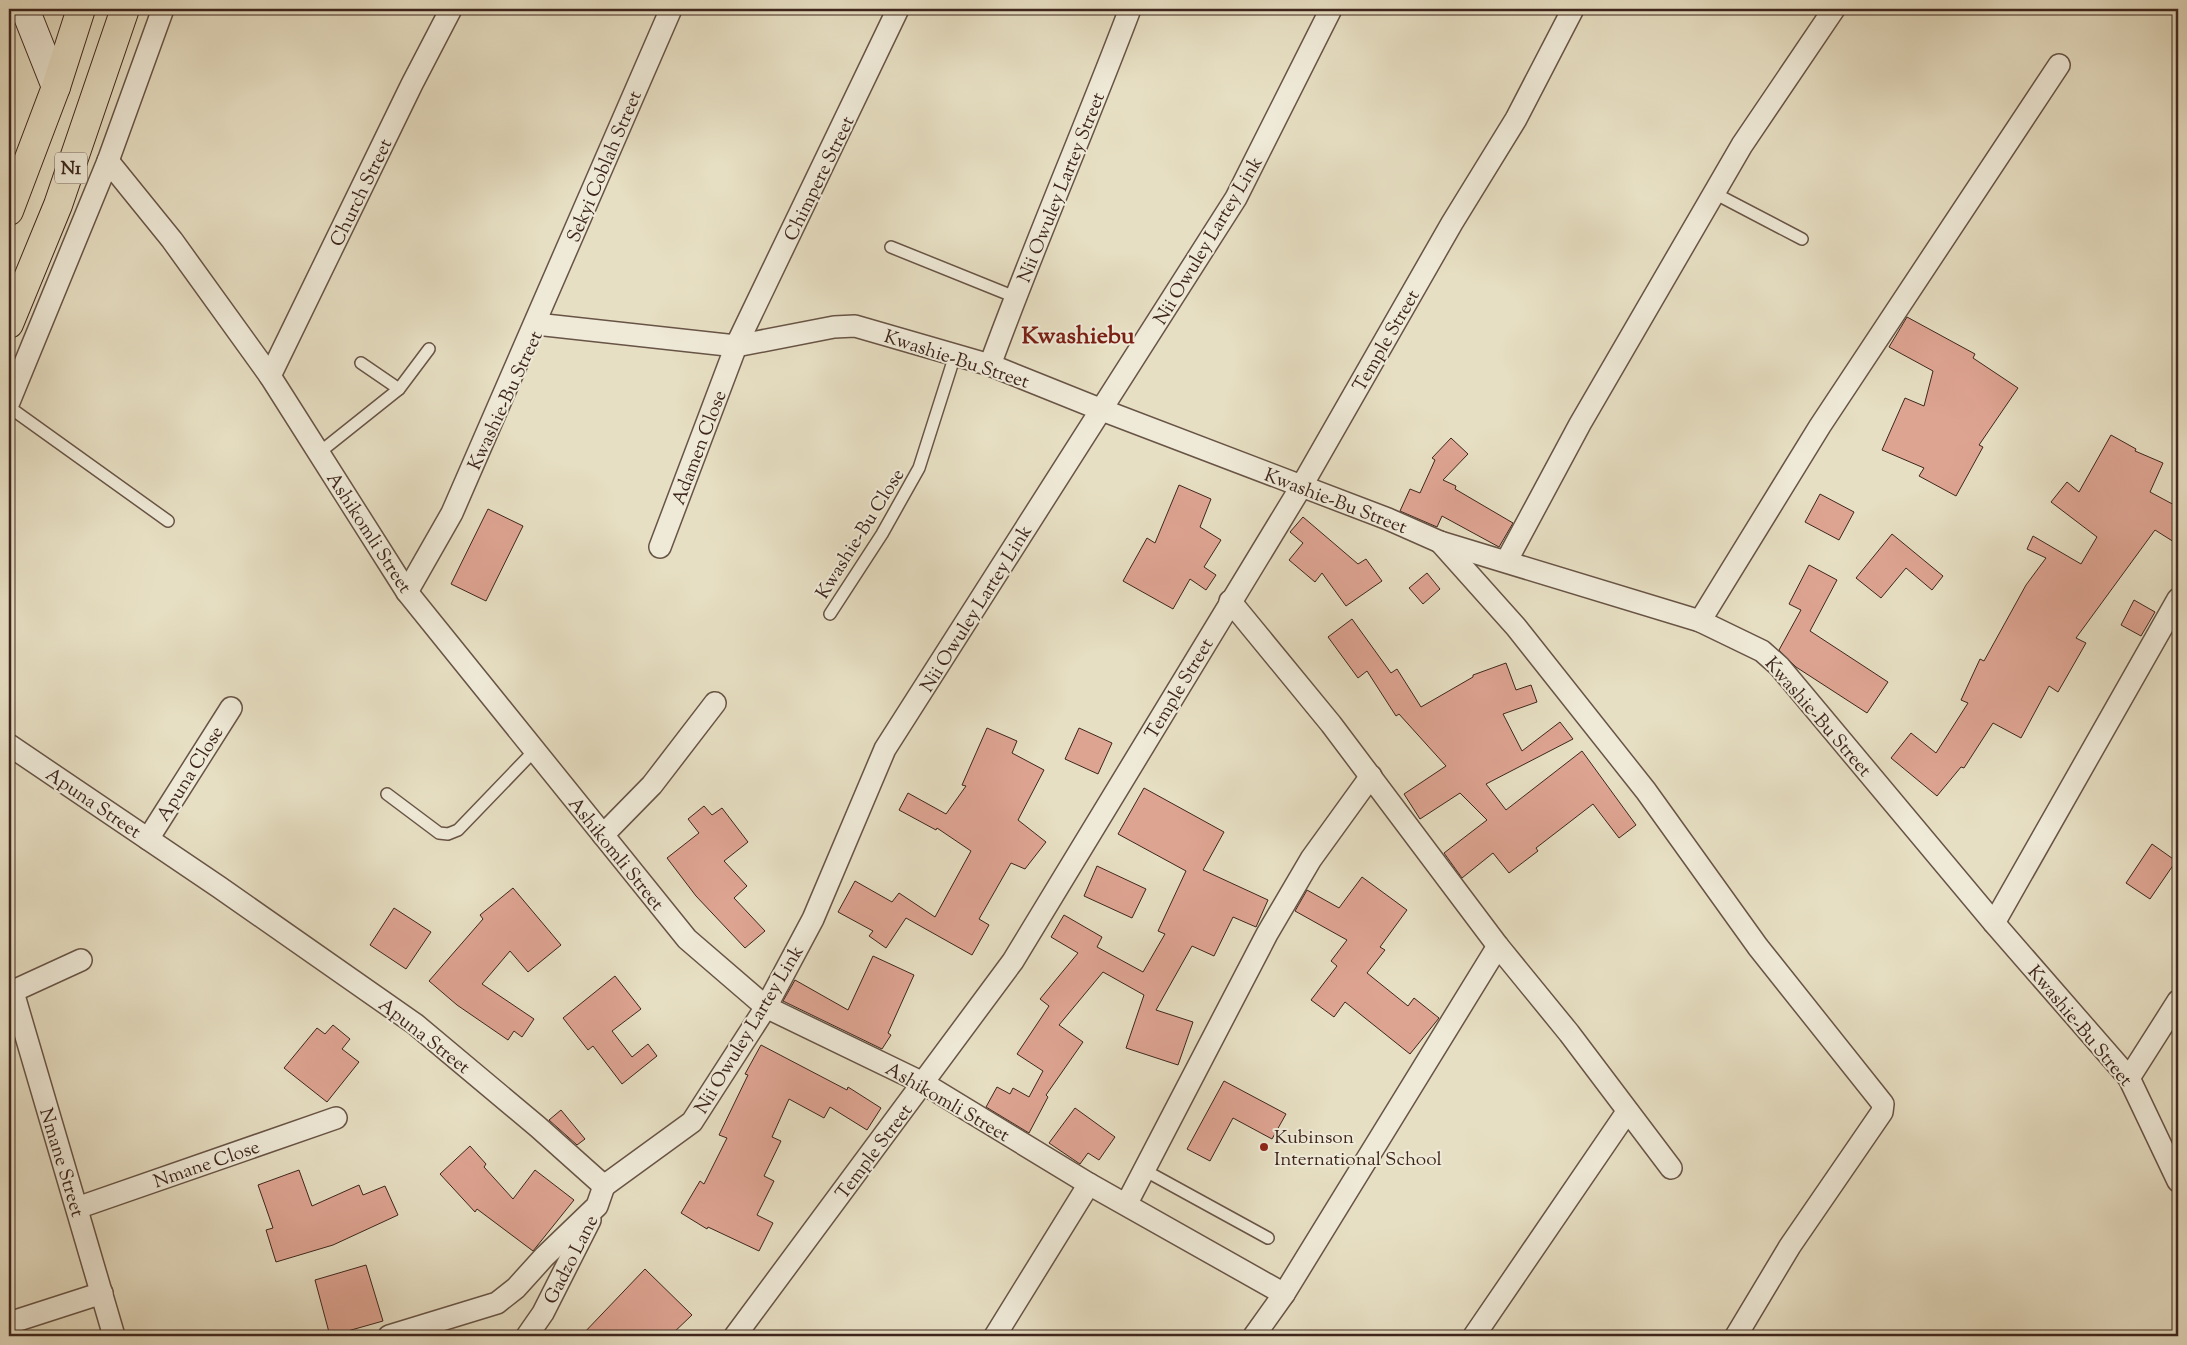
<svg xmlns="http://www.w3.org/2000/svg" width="2187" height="1345" viewBox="0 0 2187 1345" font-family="'Sorts Mill Goudy',serif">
	<rect width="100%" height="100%" fill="#e7dfc3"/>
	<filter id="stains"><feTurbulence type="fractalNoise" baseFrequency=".004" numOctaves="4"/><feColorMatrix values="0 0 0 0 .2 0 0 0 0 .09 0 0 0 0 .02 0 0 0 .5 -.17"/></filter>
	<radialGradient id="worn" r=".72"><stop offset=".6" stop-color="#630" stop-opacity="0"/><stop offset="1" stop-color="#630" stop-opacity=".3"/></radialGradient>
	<g fill="#dea492" stroke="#3e261d">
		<path d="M1907,317L1975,354L1973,358L2018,388L1979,445L1983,447L1956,496L1919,476L1924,468L1882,450L1905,398L1924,406L1933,371L1889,347Z"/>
		<path d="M2111,435L2136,449L2135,451L2163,463L2150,492L2178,507V534L2174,542L2155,530L2076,638L2086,643L2058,692L2049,686L2021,738L1993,723L1964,768L1961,767L1937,796L1891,758L1911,733L1936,753L1968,703L1961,700L1980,659L1984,661L2026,585L2046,558L2027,549L2033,536L2081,564L2097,537L2051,502L2067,482L2079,492Z"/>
		<path d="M1451,438L1468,454L1443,480L1456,486L1455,489L1513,523L1499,547L1442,516L1437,527L1400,511L1410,489L1420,493L1435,460L1432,458Z"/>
		<path d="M1179,485L1211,499L1200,527L1221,540L1204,567L1216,575L1206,590L1190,579L1173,609L1123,581L1147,538L1155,543Z"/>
		<path d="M1820,494L1854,512L1839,540L1805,522Z"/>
		<path d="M488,509L523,526L486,601L451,584Z"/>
		<path d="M1303,517L1358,564L1366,559L1382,581L1346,606L1322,573L1315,582L1289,560L1303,543L1290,532Z"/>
		<path d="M1892,534L1943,576L1932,590L1906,568L1881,598L1856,578Z"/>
		<path d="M1809,565L1837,580L1810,631L1888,682L1867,713L1796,667L1779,650L1801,610L1789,604Z"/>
		<path d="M1427,573L1440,589L1423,604L1409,588Z"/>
		<path d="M2134,600L2155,612L2141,636L2121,625Z"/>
		<path d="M1352,619L1391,673L1397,669L1421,707L1473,677V675L1506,663L1516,690L1531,685L1537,702L1503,714L1522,751L1560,722L1573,739L1486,784L1506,810L1582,751L1636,825L1619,838L1593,804L1536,848L1538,851L1509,873L1493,853L1462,878L1444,853L1487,820L1460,793L1420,819L1404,794L1446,766L1399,714L1396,716L1367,671L1358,678L1328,637Z"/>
		<path d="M987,728L1017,741L1012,753L1044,770L1018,820L1046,842L1025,869L1011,863L979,919L989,925L972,955L906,918L886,948L869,936L873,931L838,912L855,881L892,902L899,893L935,917L971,851L937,828L936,830L899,810L908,793L946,814L966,786L962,785Z"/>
		<path d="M1079,728L1112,743L1098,774L1065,759Z"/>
		<path d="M1144,788L1224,832L1203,870L1268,900L1256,927L1233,917L1214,956L1192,946L1156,1010L1193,1022L1178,1065L1126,1048L1144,995L1103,972L1059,1025L1083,1042L1046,1095L1048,1097L1029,1133L986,1107L997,1087L1010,1094L1013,1088L1029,1097L1043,1071L1017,1054L1049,1006L1040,999L1078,953L1051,937L1064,915L1102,937L1097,947L1143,972L1165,934L1158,931L1186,871L1118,834Z"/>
		<path d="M704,806L712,815L722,808L748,842L724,861L747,886L734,898L765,931L745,948L696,896L667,858L699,833L688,819Z"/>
		<path d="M2152,844L2176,861L2150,899L2126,883Z"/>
		<path d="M1097,866L1146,889L1132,918L1084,896Z"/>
		<path d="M1362,877L1407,910L1380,947L1385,950L1367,973L1408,1006L1414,998L1439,1018L1410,1054L1345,1002L1334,1017L1311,1000L1337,966L1331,961L1347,940L1295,911L1307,890L1339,908Z"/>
		<path d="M513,888L561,945L528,972L510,951L482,984L534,1019L522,1037L514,1031L508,1040L457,1005L429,981L483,919L480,915Z"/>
		<path d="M394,908L431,932L406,969L370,945Z"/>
		<path d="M873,956L914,975L888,1033L891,1035L882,1049L783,1001L795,980L848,1010Z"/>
		<path d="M615,976L641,1009L612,1031L632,1057L648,1044L657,1056L622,1084L593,1046L588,1050L563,1018Z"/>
		<path d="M333,1025L350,1039L342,1049L359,1062L327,1102L284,1068L317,1028L325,1034Z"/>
		<path d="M761,1045L847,1090L848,1087L881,1108L867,1130L830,1107L824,1118L789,1099L772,1137L781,1141L764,1176L774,1181L757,1215L773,1223L759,1251L708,1227L707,1229L681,1213L700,1181L704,1184L727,1138L719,1135L748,1075L745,1074Z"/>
		<path d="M1224,1081L1286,1114L1272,1139L1233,1118L1210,1161L1187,1149Z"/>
		<path d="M1075,1108L1115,1137L1099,1160L1088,1153L1080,1164L1049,1143Z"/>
		<path d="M561,1110L585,1139L577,1145L549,1120Z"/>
		<path d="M470,1146L486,1164L484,1167L513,1199L535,1170L574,1200L533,1251L477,1209L475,1212L440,1174Z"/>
		<path d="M299,1170L312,1206L359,1185L363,1195L385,1186L398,1215L333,1245L276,1262L266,1230L273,1228L258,1185Z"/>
		<path d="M366,1265L383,1321L330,1336L315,1280Z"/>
		<path d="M645,1269L692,1315L670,1336H581Z"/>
	</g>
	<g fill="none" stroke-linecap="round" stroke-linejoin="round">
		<defs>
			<g id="lane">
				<path d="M1714,193L1802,239"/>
				<path d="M891,247L1015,297"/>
				<path d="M361,363L399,389"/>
				<path d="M9,407L168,521"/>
				<path d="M320,452L399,389L429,349"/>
				<path d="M830,614L882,534L919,468L955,355"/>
				<path d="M387,794L439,833L448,834L458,830L535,750"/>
				<path d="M1144,1170L1268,1238"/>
			</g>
			<g id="street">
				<path d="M108,161L172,240L270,376L407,592L687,939L766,1007L923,1083L1089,1184L1284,1294L1254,1336"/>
				<path d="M536,324L736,346L834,327L855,326L990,365L1102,410L1388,519L1440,542L1700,621L1762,651L1779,666L1994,923L2129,1078L2178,1181"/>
				<path d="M990,365C1034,245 1085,128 1130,9"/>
				<path d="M270,376L412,84L451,9"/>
				<path d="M9,402L108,161L163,9"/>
				<path d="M1440,542L1516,627L1646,791L1758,947L1883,1104L1882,1112L1790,1246L1736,1336"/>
				<path d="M660,547L736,346L898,9"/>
				<path d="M1507,560L1580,424L1742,145L1834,9"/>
				<path d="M407,592L452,513L671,9"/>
				<path d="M1230,601L1331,724L1498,946L1569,1033L1671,1168"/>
				<path d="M1700,621L1820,426L2059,65"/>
				<path d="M9,745L219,887L415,1024L538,1127L604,1186"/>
				<path d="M603,835L652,785L715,703"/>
				<path d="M148,839L231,708"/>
				<path d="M1994,923L2178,599"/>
				<path d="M13,992L114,1336"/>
				<path d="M9,993L81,960"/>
				<path d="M2129,1078L2178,1001"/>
				<path d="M604,1186L692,1122L766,1007L813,919L885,749L1236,198L1331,9"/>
				<path d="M1127,1203L1267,934L1311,859L1371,776"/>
				<path d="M77,1208L336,1118"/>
				<path d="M1284,1294L1498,946"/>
				<path d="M9,1323L102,1293"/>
				<path d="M389,1336L497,1303L516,1288L544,1257L597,1206L604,1186"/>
				<path d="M527,1336L543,1313L590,1220"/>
				<path d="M735,1336L1013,961L1301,487L1452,223L1516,119L1573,9"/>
				<path d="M995,1336L1089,1184"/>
				<path d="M1474,1336L1627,1112"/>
			</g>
			<path id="secondary" d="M25,9L56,87"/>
			<g id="highway">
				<path d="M9,211L56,87L81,9"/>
				<path d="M9,324L58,205L125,9"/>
			</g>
		</defs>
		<use href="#lane" stroke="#685446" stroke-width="14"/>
		<use href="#street" stroke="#685446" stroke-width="24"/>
		<use href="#secondary" stroke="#3e261d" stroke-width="30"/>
		<use href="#highway" stroke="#3e261d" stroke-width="30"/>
		<use href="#lane" stroke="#efead8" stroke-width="11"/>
		<use href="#street" stroke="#efead8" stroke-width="21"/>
		<use href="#secondary" stroke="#efead8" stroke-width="28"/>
		<use href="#highway" stroke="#e7dfc3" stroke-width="28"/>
	</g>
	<circle fill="#8f2418" stroke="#efead8" stroke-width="2" cx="1264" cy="1147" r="5"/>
	<g text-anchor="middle" stroke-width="4" stroke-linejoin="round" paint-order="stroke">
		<rect fill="#efead8" stroke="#736155" stroke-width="1" x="55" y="152.5" width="32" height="31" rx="4"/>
		<g font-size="18" font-weight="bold" fill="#3e261d">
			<text x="71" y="174">N1</text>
		</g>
		<g font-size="19" fill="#3e261d" stroke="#efead8">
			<text transform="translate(603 166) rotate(-67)" y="7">Sekyi Coblah Street</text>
			<text transform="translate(818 178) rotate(-64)" y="7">Chimpere Street</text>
			<text transform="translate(1060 187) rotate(-68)" y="7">Nii Owuley Lartey Street</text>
			<text transform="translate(360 192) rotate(-64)" y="7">Church Street</text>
			<text transform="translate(1207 240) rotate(-59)" y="7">Nii Owuley Lartey Link</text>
			<text transform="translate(1385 340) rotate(-60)" y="7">Temple Street</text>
			<text transform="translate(957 358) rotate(18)" y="7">Kwashie-Bu Street</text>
			<text transform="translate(504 400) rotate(-65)" y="7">Kwashie-Bu Street</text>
			<text transform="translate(698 447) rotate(-69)" y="7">Adamen Close</text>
			<text transform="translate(1336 500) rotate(21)" y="7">Kwashie-Bu Street</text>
			<text transform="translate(370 532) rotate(57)" y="7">Ashikomli Street</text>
			<text transform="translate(859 533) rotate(-58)" y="7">Kwashie-Bu Close</text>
			<text transform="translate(975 608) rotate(-58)" y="7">Nii Owuley Lartey Link</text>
			<text transform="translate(1178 688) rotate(-59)" y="7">Temple Street</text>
			<text transform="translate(1819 716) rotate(49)" y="7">Kwashie-Bu Street</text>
			<text transform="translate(189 773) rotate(-58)" y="7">Apuna Close</text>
			<text transform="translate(94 802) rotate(34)" y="7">Apuna Street</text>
			<text transform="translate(617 853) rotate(51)" y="7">Ashikomli Street</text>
			<text transform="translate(2081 1025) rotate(50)" y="7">Kwashie-Bu Street</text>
			<text transform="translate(748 1029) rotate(-59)" y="7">Nii Owuley Lartey Link</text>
			<text transform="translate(425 1035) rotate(38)" y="7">Apuna Street</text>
			<text transform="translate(948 1101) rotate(30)" y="7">Ashikomli Street</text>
			<text transform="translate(873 1151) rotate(-53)" y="7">Temple Street</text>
			<text transform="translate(63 1162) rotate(73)" y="7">Nmane Street</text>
			<text transform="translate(206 1163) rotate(-19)" y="7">Nmane Close</text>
			<text transform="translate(570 1259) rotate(-63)" y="7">Gadzo Lane</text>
		</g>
		<g font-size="19" fill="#3e261d" stroke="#efead8" text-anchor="start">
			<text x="1274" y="1143">Kubinson<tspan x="1274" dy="22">International School</tspan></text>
		</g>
		<g font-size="24" font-weight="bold" fill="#7a1f14" stroke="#efead8">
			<text x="1078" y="343">Kwashiebu</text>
		</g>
	</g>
	<rect width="2187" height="1345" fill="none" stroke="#e7dfc3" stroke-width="30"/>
	<rect x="10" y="10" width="2167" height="1325" fill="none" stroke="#3e261d" stroke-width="2.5"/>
	<rect x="15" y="15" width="2157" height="1315" fill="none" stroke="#3e261d"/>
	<rect width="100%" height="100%" filter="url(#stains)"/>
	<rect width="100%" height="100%" fill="url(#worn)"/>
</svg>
